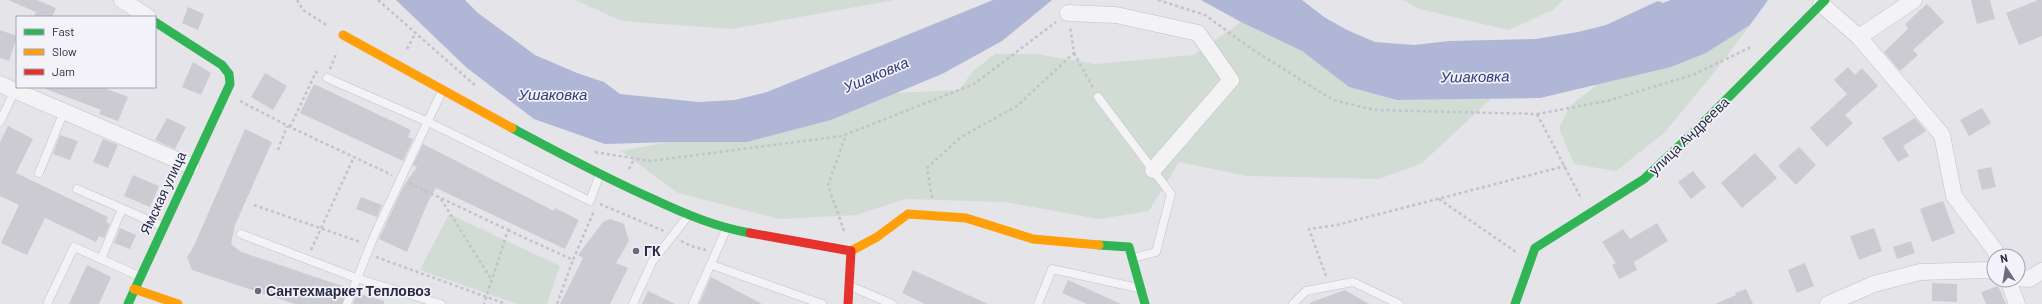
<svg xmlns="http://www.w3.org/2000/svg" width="2042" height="304" viewBox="0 0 2042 304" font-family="Barlow,sans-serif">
	<rect width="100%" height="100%" fill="#e4e4e9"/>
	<g fill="#d1dcd4">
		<path d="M575,0H895L732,29L622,21Z"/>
		<path d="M1403,0H1563L1553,10L1508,30L1420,9Z"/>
		<path d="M1241,22L1302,51L1349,87L1397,100L1491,99L1422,163L1379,179L1247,176L1179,162L1149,211L1099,219L1005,202L905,199L856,215L780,219L678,193L621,151L669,142H747L831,120L896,93L959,90L973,71L995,54H1037L1095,64L1194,55Z"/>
		<path d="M1750,25L1712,75L1664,133L1616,171L1574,164L1559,128L1570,106L1599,83L1671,67L1706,53Z"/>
		<path d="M449,214L560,266L547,304H517L420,270Z"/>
	</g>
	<g fill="#b0b6d6">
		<path d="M396,0H465L478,13L535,55L577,73L604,82L620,94L699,102L735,100L767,92L993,0H1052L1002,41L942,74L831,120L747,142H669L605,144L534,119L467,68Z"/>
		<path d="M1201,0H1302L1324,17L1347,30L1375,42L1414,45L1449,41L1536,39L1578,32L1606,25L1658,1L1663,3L1671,0H1768L1750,25L1706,53L1671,67L1540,98L1397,100L1349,87L1302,51L1241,22Z"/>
	</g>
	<g fill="#cbcbd1">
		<path d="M8,0H37L56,8L52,17H34L36,12Z"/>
		<path d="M1971,0H1990L1995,19L1977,24Z"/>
		<path d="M2038,0H2042V36L2019,45L2006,13Z"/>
		<path d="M1927,4L1944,22L1913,50L1918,55L1900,71L1884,52L1908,29L1905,24Z"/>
		<path d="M188,7L204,14L198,30L182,23Z"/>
		<path d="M0,30L17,36L9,61L0,58Z"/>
		<path d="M193,62L211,73L201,95L182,87Z"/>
		<path d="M1848,67L1855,75L1862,68L1878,86L1845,115L1853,123L1827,147L1810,128L1847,94L1834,80Z"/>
		<path d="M265,73L287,86L273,110L251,97Z"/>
		<path d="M314,84L411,130L408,137L413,139L403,161L300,113Z"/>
		<path d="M46,87H102L128,97L118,121L99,114L101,110L46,89Z"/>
		<path d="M1982,108L1991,123L1969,136L1960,120Z"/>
		<path d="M167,118L186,127L175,149L155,140Z"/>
		<path d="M1915,118L1926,131L1903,146L1909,156L1898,162L1882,138Z"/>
		<path d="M8,126L33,139L16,173L108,217L106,222L110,224L104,238L99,236L96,242L45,218L27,255L1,243L19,205L0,196V142Z"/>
		<path d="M245,129L272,142L235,225L231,244L241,252L348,288L342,304H295L192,270L187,257L193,248Z"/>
		<path d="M60,135L78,141L70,160L53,154Z"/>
		<path d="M103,139L118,145L108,168L93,162Z"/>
		<path d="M423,144L554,211L555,208L579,220L565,249L436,188L428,202L407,252L379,239L404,185L417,167L413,165Z"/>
		<path d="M1799,147L1816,165L1796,185L1778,166Z"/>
		<path d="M1755,153L1777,178L1742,208L1721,183Z"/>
		<path d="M1991,167L1996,187L1982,190L1977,170Z"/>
		<path d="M1693,171L1706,187L1691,199L1678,182Z"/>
		<path d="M133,175L159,186L150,207L124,196Z"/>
		<path d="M361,197L382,205L377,217L356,209Z"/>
		<path d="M1943,201L1955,233L1932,242L1920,209Z"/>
		<path d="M610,219L624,224L629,241L616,263L628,268L610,304H560L583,258L578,255L603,222Z"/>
		<path d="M1657,223L1668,241L1634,262L1637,270L1619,279L1612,265L1616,263L1602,242L1623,229L1630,239Z"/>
		<path d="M120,228L136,235L130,249L114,243Z"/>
		<path d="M1874,228L1882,251L1859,260L1850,236Z"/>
		<path d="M1911,241L1915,253L1897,259L1893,247Z"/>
		<path d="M1805,263L1814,286L1797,293L1788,270Z"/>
		<path d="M87,265L111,277L99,304H69Z"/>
		<path d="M913,270L988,304H925L902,293Z"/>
		<path d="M711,277L762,304H699Z"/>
		<path d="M1068,280L1121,304H1087L1062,293Z"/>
		<path d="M1932,283L1957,284V302L1932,301Z"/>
		<path d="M1998,286L2006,304H1986L1981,292Z"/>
		<path d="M1746,289L1753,304H1715L1736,295L1735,293Z"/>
		<path d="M1345,290L1369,304H1310L1309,303Z"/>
		<path d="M648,291L675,304H642Z"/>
		<path d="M357,293L384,301V304H353Z"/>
	</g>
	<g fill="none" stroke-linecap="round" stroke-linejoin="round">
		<defs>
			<g id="lane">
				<path d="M327,78L428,122L590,201L599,176"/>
				<path d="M1098,97L1171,194L1156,252L1133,258"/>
				<path d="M0,122L15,90"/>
				<path d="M39,173L64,111"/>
				<path d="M77,189L162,226"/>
				<path d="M241,234L356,278L441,304"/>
				<path d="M101,259L122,209"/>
				<path d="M712,265L822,304"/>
				<path d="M850,286L892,304"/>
				<path d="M48,302L74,247L139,276"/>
				<path d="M347,304L374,236L442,91"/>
				<path d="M633,304L652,262L688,216"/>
				<path d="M693,304L726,230"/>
				<path d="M1038,304L1052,269L1138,288"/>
				<path d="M1293,304L1306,291L1353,282L1399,304"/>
			</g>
			<g id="street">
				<path d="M122,0L148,17"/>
				<path d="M1821,4L1859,37L1942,135L1954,196L1994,249L1997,256"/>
				<path d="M1068,13L1116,15L1198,33L1231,80L1153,170"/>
				<path d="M1859,37L1914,0"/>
				<path d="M0,84L191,166"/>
				<path d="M2018,278L2029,279L2042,271"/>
				<path d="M2008,280L2017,304"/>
				<path d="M1828,304L1874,284L1920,272L1989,270L1994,272"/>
			</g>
		</defs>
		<use href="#lane" stroke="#c1c1c7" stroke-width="9"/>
		<use href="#street" stroke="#c1c1c7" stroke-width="17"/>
		<g stroke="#c2c3c9" stroke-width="2.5" stroke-dasharray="3 3" stroke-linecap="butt">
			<path d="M297,0L303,10L328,26"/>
			<path d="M378,0L477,87"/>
			<path d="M1158,0L1205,15L1253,50L1333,100L1375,110L1537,114L1607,101L1695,74L1753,46"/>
			<path d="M407,49L415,34"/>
			<path d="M1074,53L1093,88"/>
			<path d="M330,69L337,52"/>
			<path d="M240,101L290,127L392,175"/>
			<path d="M1537,114L1581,198"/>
			<path d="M290,127L316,72L319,74"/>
			<path d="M278,150L287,126"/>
			<path d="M595,152L650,161L842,136L974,84L1056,22"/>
			<path d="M629,169L634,159"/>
			<path d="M409,183L508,230L484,304"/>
			<path d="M932,198L927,168L961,137L1017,106L1074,53L1070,26"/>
			<path d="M441,199L491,279"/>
			<path d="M1439,199L1516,252"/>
			<path d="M600,204L664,231"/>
			<path d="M254,205L360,242"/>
			<path d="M508,230L573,260L594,211"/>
			<path d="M844,231L828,185L846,135"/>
			<path d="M681,241L691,246L706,250"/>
			<path d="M311,250L354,157"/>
			<path d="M376,257L506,304"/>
			<path d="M1326,276L1309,229L1337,225L1565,166"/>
			<path d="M557,304L573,260"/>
		</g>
		<use href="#lane" stroke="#f3f3f6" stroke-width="8"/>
		<use href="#street" stroke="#f3f3f6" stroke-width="16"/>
		<g stroke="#30b455" stroke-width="9">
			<path d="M512,128C559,153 605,178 653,199C685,214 716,227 750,233"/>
			<path d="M1099,245L1129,247L1145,304"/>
			<path d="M128,304L230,84L229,74L222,65L155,22"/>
			<path d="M1515,304L1535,248L1644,179L1695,131L1825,0"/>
		</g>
		<g stroke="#ff9f0a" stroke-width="9">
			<path d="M343,35L512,128"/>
			<path d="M851,251L877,237L908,214L966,218L1033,239L1099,245"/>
			<path d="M134,289L178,304"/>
		</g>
		<path stroke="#e5322d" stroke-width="9" d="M750,233L851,251L848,304"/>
	</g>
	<g fill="#6a6b7e" stroke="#f2f2f8" stroke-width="1.5">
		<circle cx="636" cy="251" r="4"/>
		<circle cx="258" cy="291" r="4"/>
	</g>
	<g text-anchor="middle" stroke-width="3.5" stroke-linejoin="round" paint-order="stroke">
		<g font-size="14" fill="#282a45" stroke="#f2f2f8">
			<text transform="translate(1689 136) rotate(-44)" y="5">улица Андреева</text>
			<text transform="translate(163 193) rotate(-65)" y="5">Ямская улица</text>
		</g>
		<g font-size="14" font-weight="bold" fill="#282a45" stroke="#f2f2f8" text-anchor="start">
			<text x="644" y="256">ГК</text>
			<text x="266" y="296">Сантехмаркет Тепловоз</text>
		</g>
		<g font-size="15" font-style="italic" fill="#2f397c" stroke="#f2f2f8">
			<text transform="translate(876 75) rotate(-23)" y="5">Ушаковка</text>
			<text transform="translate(1475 77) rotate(-1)" y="5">Ушаковка</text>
			<text x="553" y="100">Ушаковка</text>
		</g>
	</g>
	<rect x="16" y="16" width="140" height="72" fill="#f2f2f8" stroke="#a1a2b0"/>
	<rect x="24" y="29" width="20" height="6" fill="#30b455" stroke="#a1a2b0"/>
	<text x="52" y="36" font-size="12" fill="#282a45">Fast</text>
	<rect x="24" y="49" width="20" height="6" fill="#ff9f0a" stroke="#a1a2b0"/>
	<text x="52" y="56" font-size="12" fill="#282a45">Slow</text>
	<rect x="24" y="69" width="20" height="6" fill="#e5322d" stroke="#a1a2b0"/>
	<text x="52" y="76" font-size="12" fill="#282a45">Jam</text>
	<g transform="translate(2006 268) rotate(348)"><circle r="19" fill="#f2f2f8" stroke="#a1a2b0"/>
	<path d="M0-3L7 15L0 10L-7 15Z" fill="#6a6b7e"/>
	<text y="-6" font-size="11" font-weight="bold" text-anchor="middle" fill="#282a45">N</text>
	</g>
</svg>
